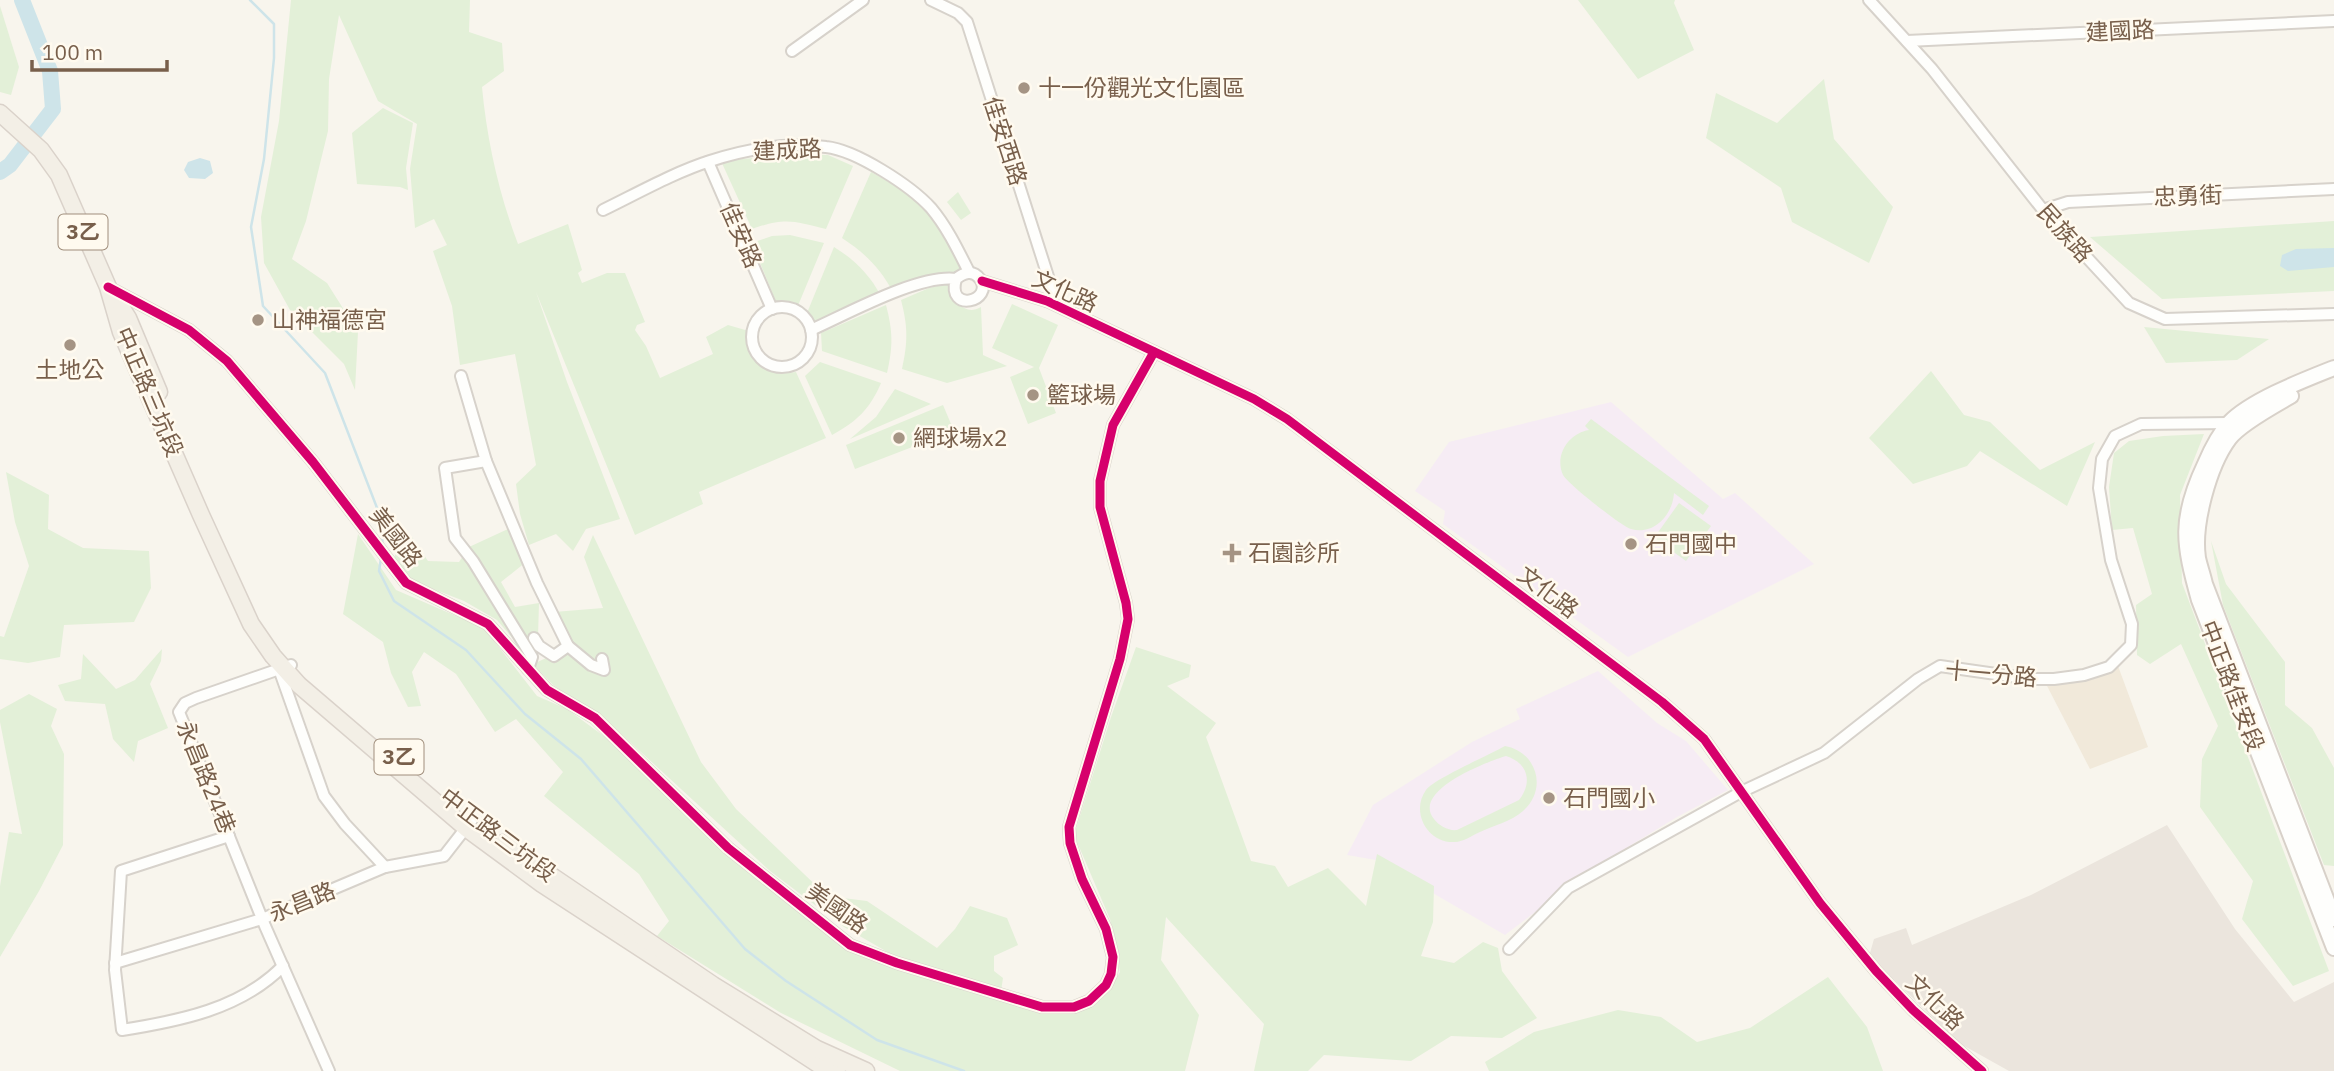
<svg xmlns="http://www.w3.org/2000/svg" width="2334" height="1071" viewBox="0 0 2334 1071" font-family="'IBM Plex Sans','Noto Sans TC',sans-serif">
	<rect width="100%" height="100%" fill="#f8f5ed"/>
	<path fill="#f1e9da" d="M2118,666L2148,747L2090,769L2045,682L2107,672Z"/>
	<path fill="#ebe5dd" d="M2167,825L2235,929L2294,1002L2334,982V1071H2009L1959,1043L1882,968L1870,953L1874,939L1906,928L1912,945L2031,895Z"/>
	<g fill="#f6ecf4">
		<path d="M1611,402L1723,499L1735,493L1814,564L1628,657L1443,524L1445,511L1415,491L1449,442Z"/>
		<path d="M1598,671L1657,723L1686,741L1728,790L1677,817L1590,870L1505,935L1376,860L1347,855L1373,805L1472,742L1520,719L1516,709Z"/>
	</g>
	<g fill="#e3f0d8" fill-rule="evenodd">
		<path d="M291,0H470L469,32L502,43L504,71L482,87C487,141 499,194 518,244L568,224L582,270L578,273L582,283L607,273H625L645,322L637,325L635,330L646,346L660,378L713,354L706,337L728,325L759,334C754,359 772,374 796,372L826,438L699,492L703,504L635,535L536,292L567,382L620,519L586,529L573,551L556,534L529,545L520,514L516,484L536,465L515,354L460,365L452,306L433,251L447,245L434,219L415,228L410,169L417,124L378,101L339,15L329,79L328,131L306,221L292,259L327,283L358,332L355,390L344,364L290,310L264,263L261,217L279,121Z"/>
		<path d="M1578,0H1675L1674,3L1694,50L1638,79Z"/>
		<path d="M0,6L19,67L11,95L0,92Z"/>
		<path d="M1824,79L1834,139L1893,207L1869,263L1792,222L1781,188L1706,138L1716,93L1777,123Z"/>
		<path d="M383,108L413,123L406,168L408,190L400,187L357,184L352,133Z"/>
		<path d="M797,154L828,155L853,166L826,229C794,221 785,217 752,229L721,161Z"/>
		<path d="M871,172C923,200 938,220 964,273L893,292C880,268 865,253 842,238Z"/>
		<path d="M958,192L971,213L961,220L947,202Z"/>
		<path d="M2334,221V291L2162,299L2090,237Z"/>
		<path d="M790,235L824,243L797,308L786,306L778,307L752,243L772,236Z"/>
		<path d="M834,247C855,260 869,274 881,296L818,324L807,313Z"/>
		<path d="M946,284L951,286L949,294C959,305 967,315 981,307L983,355L1007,366L947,383L902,369C908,342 908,327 901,300L929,288Z"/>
		<path d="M1012,304L1058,325L1039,368L1056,413L1028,424L1010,377L1034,367L992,348Z"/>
		<path d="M886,305C893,332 893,346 887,373L822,351L821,333Z"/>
		<path d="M2144,327L2269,339L2237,360L2166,363Z"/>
		<path d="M820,362L881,383C870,409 856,422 832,435L805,376Z"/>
		<path d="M1931,371L1964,415L1990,422L2040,470L2095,442L2067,506L1980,451L1967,466L1913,484L1869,438Z"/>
		<path d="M895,389L931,404L850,439L876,417Z"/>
		<path d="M943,405L954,431L855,469L846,445Z"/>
		<path d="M1591,419L1709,506L1703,515L1674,493C1673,514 1654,536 1631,529C1621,526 1568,484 1563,475C1554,455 1569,433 1589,430L1585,426Z"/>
		<path d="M2204,434L2180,495L2182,583L2329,971L2293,986L2242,919L2253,881L2200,807L2202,759L2218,726L2181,644L2150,664L2137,655L2136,605L2152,594L2133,528L2112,530L2109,487L2114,453L2129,441L2163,436Z"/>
		<path d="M6,472L49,495L48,529L83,548L149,551L151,588L134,622L64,625L60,657L28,663L0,659V636L4,637L29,566L15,522Z"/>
		<path d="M1679,503L1711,526L1686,561L1654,538Z"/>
		<path d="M508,529L526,562L501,582L515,607L539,603L538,637L526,654L497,620L464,601L410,580L394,560L398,540L412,537L428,561L459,562L469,547Z"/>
		<path d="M358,534L396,590L484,628L537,696L567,709L620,748L796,909L899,970L1046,1014L1078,1013L1108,991L1120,972L1110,919L1074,835L1111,717L1136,647L1191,665L1189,677L1167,686L1216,723L1206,737L1251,861L1275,866L1288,887L1328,868L1366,906L1377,854L1434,886L1433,922L1421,956L1454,963L1483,942L1498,948L1502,971L1537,1018L1502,1038L1451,1036L1411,1061L1324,1055L1308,1071H1254L1264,1024L1166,917L1161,960L1199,1015L1185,1071H900L781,1013L657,936L669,921L639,874L544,796L563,772L516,719L495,732L456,674L424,652L412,672L421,706L408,707L391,673L383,642L343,614Z"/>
		<path d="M593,535L701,762L736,809L827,896L867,901L937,948L955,929L970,906L1007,918L1018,945L994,956V971L1003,978L1001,991L903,961L844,927L770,871L605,719L553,685L533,664L566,649L554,612L603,608L584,557Z"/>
		<path d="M2211,541L2226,584L2285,662V705L2312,728L2334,768V866L2324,865L2223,605Z"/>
		<path d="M162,649L161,661L150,684L168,728L138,741L134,762L113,739L105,704L65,701L58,685L81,679L83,654L116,689L135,680Z"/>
		<path d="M29,694L57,709L51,726L64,754L63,845L39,891L0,957V886L9,832L22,834L0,722V710Z"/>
		<path d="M1505,746C1537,752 1548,789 1523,811C1512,821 1493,826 1480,832C1473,835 1463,842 1455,842C1428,844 1410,812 1426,790C1434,779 1489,755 1505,746ZM1506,756C1528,763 1533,782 1519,800L1457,830C1449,831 1439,826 1434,819C1411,791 1486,762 1506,756Z"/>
		<path d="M1828,977L1867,1027L1883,1071H1489L1485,1062L1534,1032L1618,1010L1661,1017L1697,1042L1750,1028Z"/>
	</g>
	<g fill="#cee4e9">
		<path d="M200,158L210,161L213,173L205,179L189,178L184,170L188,162Z"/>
		<path d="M2334,248V267L2288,271L2280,266L2282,255L2296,249Z"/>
	</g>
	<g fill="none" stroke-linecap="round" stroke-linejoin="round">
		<g stroke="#cee4e9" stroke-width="2.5">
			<path d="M250,0L274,24V58L264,159L251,227L263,306L325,373L384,526L382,544"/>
			<path d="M381,558L379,571L394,601L466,650L525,714L581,759L745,949L786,981L877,1040L964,1071"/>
		</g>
		<path stroke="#cee4e9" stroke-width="16" d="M0,172L10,165L53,109L50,71L22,0"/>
		<defs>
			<g id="minor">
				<path d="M931,0L958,13L967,22L1052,289L1047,301"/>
				<path d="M1869,0L1932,69L2043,210L2129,303L2165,319L2334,314"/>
				<path d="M1907,41L2334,21"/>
				<path d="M792,51L863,0"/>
				<path d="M708,162L772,309"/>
				<path d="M603,210C636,194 675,172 710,161C747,149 788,142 826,147C856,150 911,186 931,208C947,227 958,250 969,272"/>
				<path d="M2043,210L2068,202L2334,189"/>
				<path d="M982,281L1047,301L1254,399L1287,419L1662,702L1704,739L1820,903L1876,971L1913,1010L1982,1071"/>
				<path d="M108,287L189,330L227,361L313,462L406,583L488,624L547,690L595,718L728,848L850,945L897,963L1042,1007H1074L1089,1001L1106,985L1111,974L1113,957L1106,929L1082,879L1070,843L1069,827L1120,659L1128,619L1126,603L1100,507V481L1113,425L1154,352"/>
				<circle cx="782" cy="337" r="30"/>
				<path d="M811,330C847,314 919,274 956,279C963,273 973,269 980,279C995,301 946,314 956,279"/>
				<path d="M461,376L486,461L445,468L455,538L473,561L532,657L528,669"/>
				<path d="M486,461L537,583L568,646L554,656L539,646L534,638"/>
				<path d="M568,646L591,665L604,670L602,659"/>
				<path d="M291,665L196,698L185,703L179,712L265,926L329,1071"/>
				<path d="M279,669L324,796L345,824L385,867"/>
				<path d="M229,836L121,871L115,970L122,1030C179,1021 241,1009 283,966"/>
				<path d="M1509,949L1568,888L1741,792L1824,753L1918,679L1940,666L2031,679H2054L2084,675L2109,667L2131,645L2132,624L2111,560L2099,488L2102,459L2115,436L2141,424L2229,423"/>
				<path d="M115,963L262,919L385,867L444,856L472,820"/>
			</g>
			<g id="secondary">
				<path d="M2334,368C2304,380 2251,400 2229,423C2219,434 2211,450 2205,464C2179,519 2183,543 2199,600L2334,948"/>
				<path d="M2291,396C2275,405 2239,425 2229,439C2209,466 2193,525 2198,558C2200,567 2203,575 2205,584L2334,919"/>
			</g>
			<g id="primary">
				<path d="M0,113L41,150L59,175L108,287L121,332L201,515L251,624L273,656L299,685L466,828L542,884L818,1064L837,1071"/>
				<path d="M121,307L128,318L159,392"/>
				<path d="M503,843L713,985L817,1049L866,1071"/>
			</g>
		</defs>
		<use href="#minor" stroke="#d7d2cb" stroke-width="14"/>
		<use href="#secondary" stroke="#d8d1c9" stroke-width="18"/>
		<use href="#primary" stroke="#dad2ca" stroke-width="19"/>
		<use href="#minor" stroke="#fefefc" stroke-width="10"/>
		<use href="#secondary" stroke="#fefefc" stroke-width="14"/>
		<use href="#primary" stroke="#f3efe6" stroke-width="16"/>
		<defs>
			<g id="cycleway">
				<path d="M982,281L1047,301L1254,399L1287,419L1662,702L1704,739L1820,903L1876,971L1913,1010L1982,1071"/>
				<path d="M108,287L189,330L227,361L313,462L406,583L488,624L547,690L595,718L728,848L850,945L897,963L1042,1007H1074L1089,1001L1106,985L1111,974L1113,957L1106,929L1082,879L1070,843L1069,827L1120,659L1128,619L1126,603L1100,507V481L1113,425L1154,352"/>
			</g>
		</defs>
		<use href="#cycleway" stroke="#fffaef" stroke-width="13"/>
		<use href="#cycleway" stroke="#d6006c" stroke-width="9"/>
	</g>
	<g fill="#a59484" stroke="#fffaef" stroke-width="2.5">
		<circle cx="1024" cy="88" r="7"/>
		<circle cx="258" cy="320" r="7"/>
		<circle cx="70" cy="345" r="7"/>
		<circle cx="1033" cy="395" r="7"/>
		<circle cx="899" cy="438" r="7"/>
		<circle cx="1631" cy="544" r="7"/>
		<path d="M1228.5 542.5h7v7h7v7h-7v7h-7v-7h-7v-7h7z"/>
		<circle cx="1549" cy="798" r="7"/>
	</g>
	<g text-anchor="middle" stroke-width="5" stroke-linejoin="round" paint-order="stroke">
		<g fill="#fffaef" stroke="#a08e7c" stroke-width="2">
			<rect x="58.5" y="214.5" width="49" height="35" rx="5"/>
			<rect x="374.5" y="739.5" width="49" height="35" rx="5"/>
		</g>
		<g font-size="21" font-weight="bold" fill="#785f4b">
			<text x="83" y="239">3乙</text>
			<text x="399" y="764">3乙</text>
		</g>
		<g font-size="23" fill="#785f4b" stroke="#fffaef">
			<text transform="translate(2120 31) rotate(-3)" y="8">建國路</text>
			<text transform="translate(1005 141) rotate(72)" y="8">佳安西路</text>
			<text transform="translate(787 150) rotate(-3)" y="8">建成路</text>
			<text transform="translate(2188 196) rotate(-2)" y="8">忠勇街</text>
			<text transform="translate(2065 233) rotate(48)" y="8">民族路</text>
			<text transform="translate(741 235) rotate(66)" y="8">佳安路</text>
			<text transform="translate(1065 291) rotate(24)" y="8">文化路</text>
			<text transform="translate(149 392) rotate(67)" y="8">中正路三坑段</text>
			<text transform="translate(396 537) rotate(52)" y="8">美國路</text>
			<text transform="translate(1548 592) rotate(37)" y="8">文化路</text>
			<text transform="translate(1991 674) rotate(5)" y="8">十一分路</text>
			<text transform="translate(2232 686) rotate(69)" y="8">中正路佳安段</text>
			<text transform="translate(206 777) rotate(68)" y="8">永昌路24巷</text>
			<text transform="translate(498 835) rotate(37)" y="8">中正路三坑段</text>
			<text transform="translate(302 902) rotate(-22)" y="8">永昌路</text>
			<text transform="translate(837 908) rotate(35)" y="8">美國路</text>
			<text transform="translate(1935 1002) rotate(43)" y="8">文化路</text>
		</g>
		<g font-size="23" fill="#785f4b" stroke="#fffaef" text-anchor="start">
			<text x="1038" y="96">十一份觀光文化園區</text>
			<text x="272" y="328">山神福德宮</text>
			<text x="70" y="378" text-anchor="middle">土地公</text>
			<text x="1047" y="403">籃球場</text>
			<text x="913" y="446">網球場x2</text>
			<text x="1645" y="552">石門國中</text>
			<text x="1248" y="561">石園診所</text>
			<text x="1563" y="806">石門國小</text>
		</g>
	</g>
	<path d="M32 60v10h135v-10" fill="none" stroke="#785f4b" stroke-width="3.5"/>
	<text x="42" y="60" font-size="21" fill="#785f4b" stroke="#fffaef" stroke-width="5" paint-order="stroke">100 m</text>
</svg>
